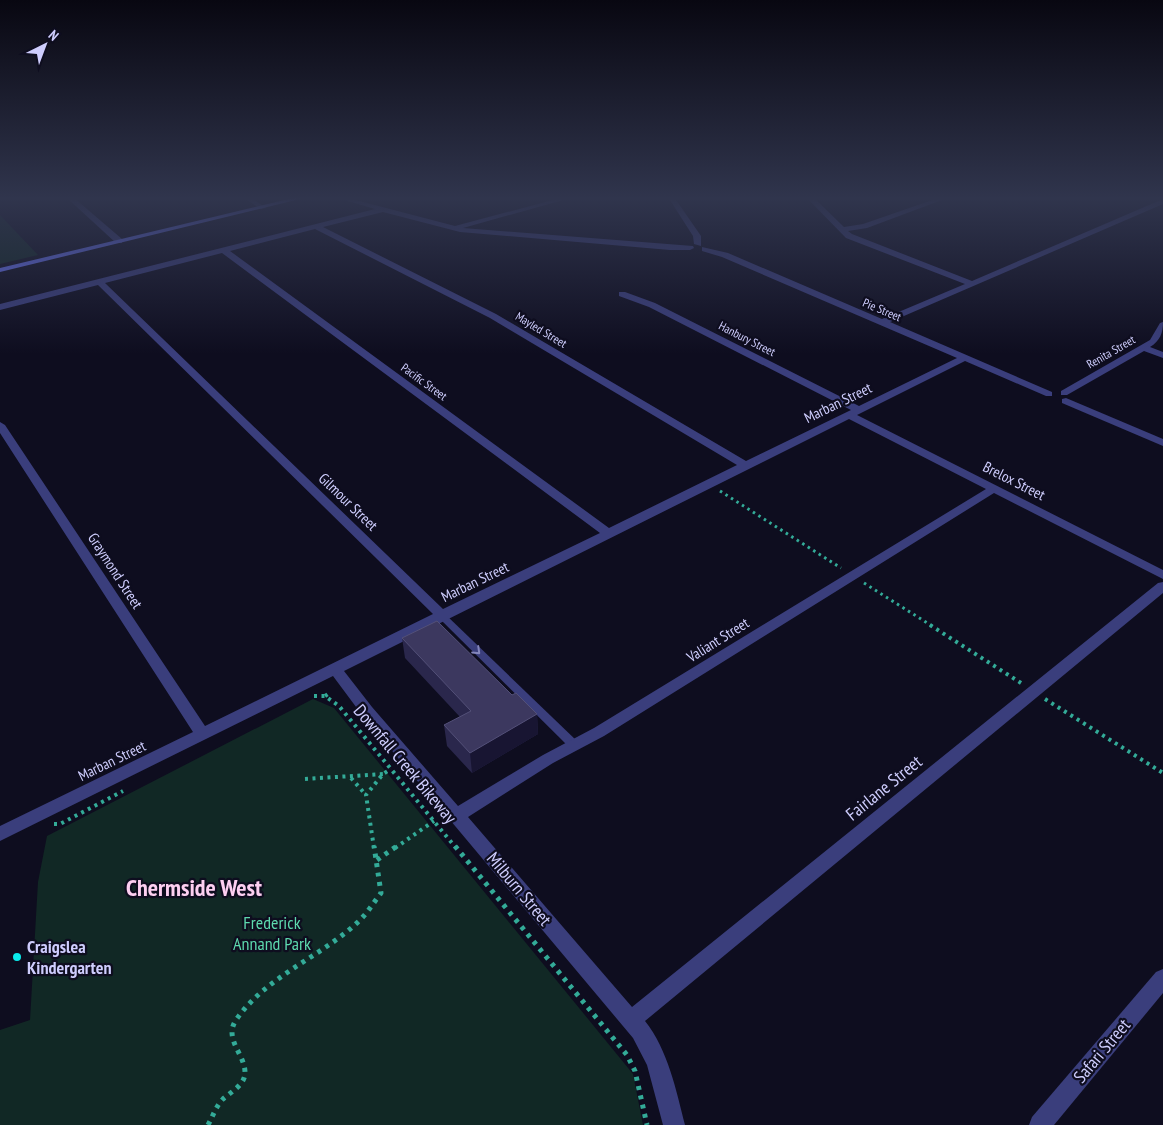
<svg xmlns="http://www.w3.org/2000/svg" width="1163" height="1125" viewBox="0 0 1163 1125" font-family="'PT Sans Narrow',sans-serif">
	<rect width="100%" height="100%" fill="#0e0d1f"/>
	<g fill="#112825">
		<path d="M0,215L38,255L0,264Z"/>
		<path d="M313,699L334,708L633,1074L643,1125H0V1030L30,1020L38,882L47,836Z"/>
	</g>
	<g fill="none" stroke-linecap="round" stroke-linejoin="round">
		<g stroke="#33ab98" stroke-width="3" stroke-dasharray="2.5 4" stroke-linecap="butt">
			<path d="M720,491L841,568"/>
			<path d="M864,583L932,626"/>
		</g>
		<g stroke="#33ab98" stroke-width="4" stroke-dasharray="3 4.5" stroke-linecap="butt">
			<path d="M930,625L1021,683"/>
			<path d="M314,696H325L339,706L456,848"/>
			<path d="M325,696L331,692"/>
			<path d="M1045,699L1163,773"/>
			<path d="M351,778L366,795"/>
			<path d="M305,779L383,774"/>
			<path d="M54,824H60L123,791"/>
			<path d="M374,848L366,795L383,774L391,769"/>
			<path d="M395,848L434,821"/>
		</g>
		<g stroke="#33ab98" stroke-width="5" stroke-dasharray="4 5.5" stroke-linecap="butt">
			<path d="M455,846L627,1055L635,1071L647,1125"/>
			<path d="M377,860L397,846"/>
			<path d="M208,1125C213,1116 216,1106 223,1099C231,1092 244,1085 245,1074C246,1055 223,1039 236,1020C267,975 322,957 360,920C368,912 374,902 381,893L374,846"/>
		</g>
		<path fill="#3a3e7c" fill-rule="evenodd" d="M442,613L445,614L578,742L579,745L578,748L574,749L570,748L439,618L437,616Z"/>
		<g fill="#3a3e7c" fill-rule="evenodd">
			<path d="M66,197H73L122,239V243H116Z"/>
			<path d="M242,197H250L266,208L261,209Z"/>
			<path d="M334,197H344L455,226L564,197H574L463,228L693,246L694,248L690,250H670L460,232L383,212L323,227L496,314L746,461L851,410L649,307L619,296V292H625L655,303L859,406L957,358L722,257L702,251V247L728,253L882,319L965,284L846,238L806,197H813L844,227L863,224L941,197H950L867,228L848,231L852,234L972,281L1163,199V204L890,322L1052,392V396H1046L965,361L857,415L1163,570V579L994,493L604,736L553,763L468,817L632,1007L1158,583L1163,582V593L645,1021C668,1050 676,1090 685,1125H663L647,1065L633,1038L362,715L333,676L0,841V826L193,732L0,433V422L5,425L205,726L433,614L98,285L0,310V304L375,209ZM315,229L490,318L737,465L609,528L230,251ZM222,253L600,533L443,609L105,283ZM849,419L986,489L594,728L543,755L458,806L372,707L344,671Z"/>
			<path d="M668,197H674L701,236V246L694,244L693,236Z"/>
			<path d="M1163,322C1163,333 1160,341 1150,347L1163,352V358L1144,351L1067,395H1061V391L1150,340L1160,323Z"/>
			<path d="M1066,398L1163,439V446L1062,403V399Z"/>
			<path d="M1163,969V993L1054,1125H1029L1032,1117L1156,972Z"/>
		</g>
		<path fill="#6873f8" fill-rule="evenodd" d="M297,197H308L0,272V268Z"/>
	</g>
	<path fill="#2a274c" d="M402,638L512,695L537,714L538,734L472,773L447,746L444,725L460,717L405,658Z"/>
	<path fill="#181532" d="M537,714L538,734L472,773L470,753Z"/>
	<path fill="#3c385f" stroke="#535078" d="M437,621L512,695L516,693L537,714L470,753L444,725L471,711L402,638Z"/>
	<defs><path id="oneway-chevron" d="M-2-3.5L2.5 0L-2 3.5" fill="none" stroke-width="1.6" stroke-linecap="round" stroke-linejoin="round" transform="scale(1.25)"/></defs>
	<use stroke="#8486bc" href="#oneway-chevron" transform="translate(477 651) rotate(44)"/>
	<linearGradient id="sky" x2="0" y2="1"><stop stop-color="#080711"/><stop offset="0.56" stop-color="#30354d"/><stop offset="1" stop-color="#30354d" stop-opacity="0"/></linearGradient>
	<rect width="1163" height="354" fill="url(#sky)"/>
	<circle fill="#0aebeb" stroke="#0e0d1f" stroke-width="2" cx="17" cy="957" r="5"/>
	<g text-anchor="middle" stroke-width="4.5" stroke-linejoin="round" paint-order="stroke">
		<g font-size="12" fill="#cecdfd" stroke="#0e0d1f">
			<text transform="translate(882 310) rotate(23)" y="4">Pie Street</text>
			<text transform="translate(541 330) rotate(31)" y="4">Mayled Street</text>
			<text transform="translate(747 339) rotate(27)" y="4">Hanbury Street</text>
			<text transform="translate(1111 352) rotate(-30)" y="4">Renita Street</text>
			<text transform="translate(424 382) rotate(36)" y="4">Pacific Street</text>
		</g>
		<g font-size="15" fill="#cecdfd" stroke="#0e0d1f">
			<text transform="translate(838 403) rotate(-26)" y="5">Marban Street</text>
			<text transform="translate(1014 481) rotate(27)" y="5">Brelox Street</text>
			<text transform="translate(348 502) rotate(44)" y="5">Gilmour Street</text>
			<text transform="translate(115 571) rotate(57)" y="5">Graymond Street</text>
			<text transform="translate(475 582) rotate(-26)" y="5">Marban Street</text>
			<text transform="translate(718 640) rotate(-32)" y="5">Valiant Street</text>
			<text transform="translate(112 761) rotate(-26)" y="5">Marban Street</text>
		</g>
		<g font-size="18" fill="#cecdfd" stroke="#0e0d1f">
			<text transform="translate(405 764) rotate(50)" y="6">Downfall Creek Bikeway</text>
			<text transform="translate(884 788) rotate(-39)" y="6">Fairlane Street</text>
			<text transform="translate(519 889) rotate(50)" y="6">Milburn Street</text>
			<text transform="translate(1102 1051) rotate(-50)" y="6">Safari Street</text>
		</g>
		<g font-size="18" fill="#5dd9ae" stroke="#0e0d1f">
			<text x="272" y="929">Frederick<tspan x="272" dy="21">Annand Park</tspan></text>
		</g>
		<g font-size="18" font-weight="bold" fill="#cecdfd" stroke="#0e0d1f" text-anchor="start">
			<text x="27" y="953">Craigslea<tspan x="27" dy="21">Kindergarten</tspan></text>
		</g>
		<g font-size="24" font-weight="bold" fill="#fdcff1" stroke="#0e0d1f">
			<text x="194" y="896">Chermside West</text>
		</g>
	</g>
	<g transform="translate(45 45) rotate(42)" stroke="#0e0d1f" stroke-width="4" paint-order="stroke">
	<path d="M0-4L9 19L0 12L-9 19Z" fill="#cecdfd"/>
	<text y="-8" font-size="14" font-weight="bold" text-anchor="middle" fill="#cecdfd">N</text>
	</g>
</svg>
